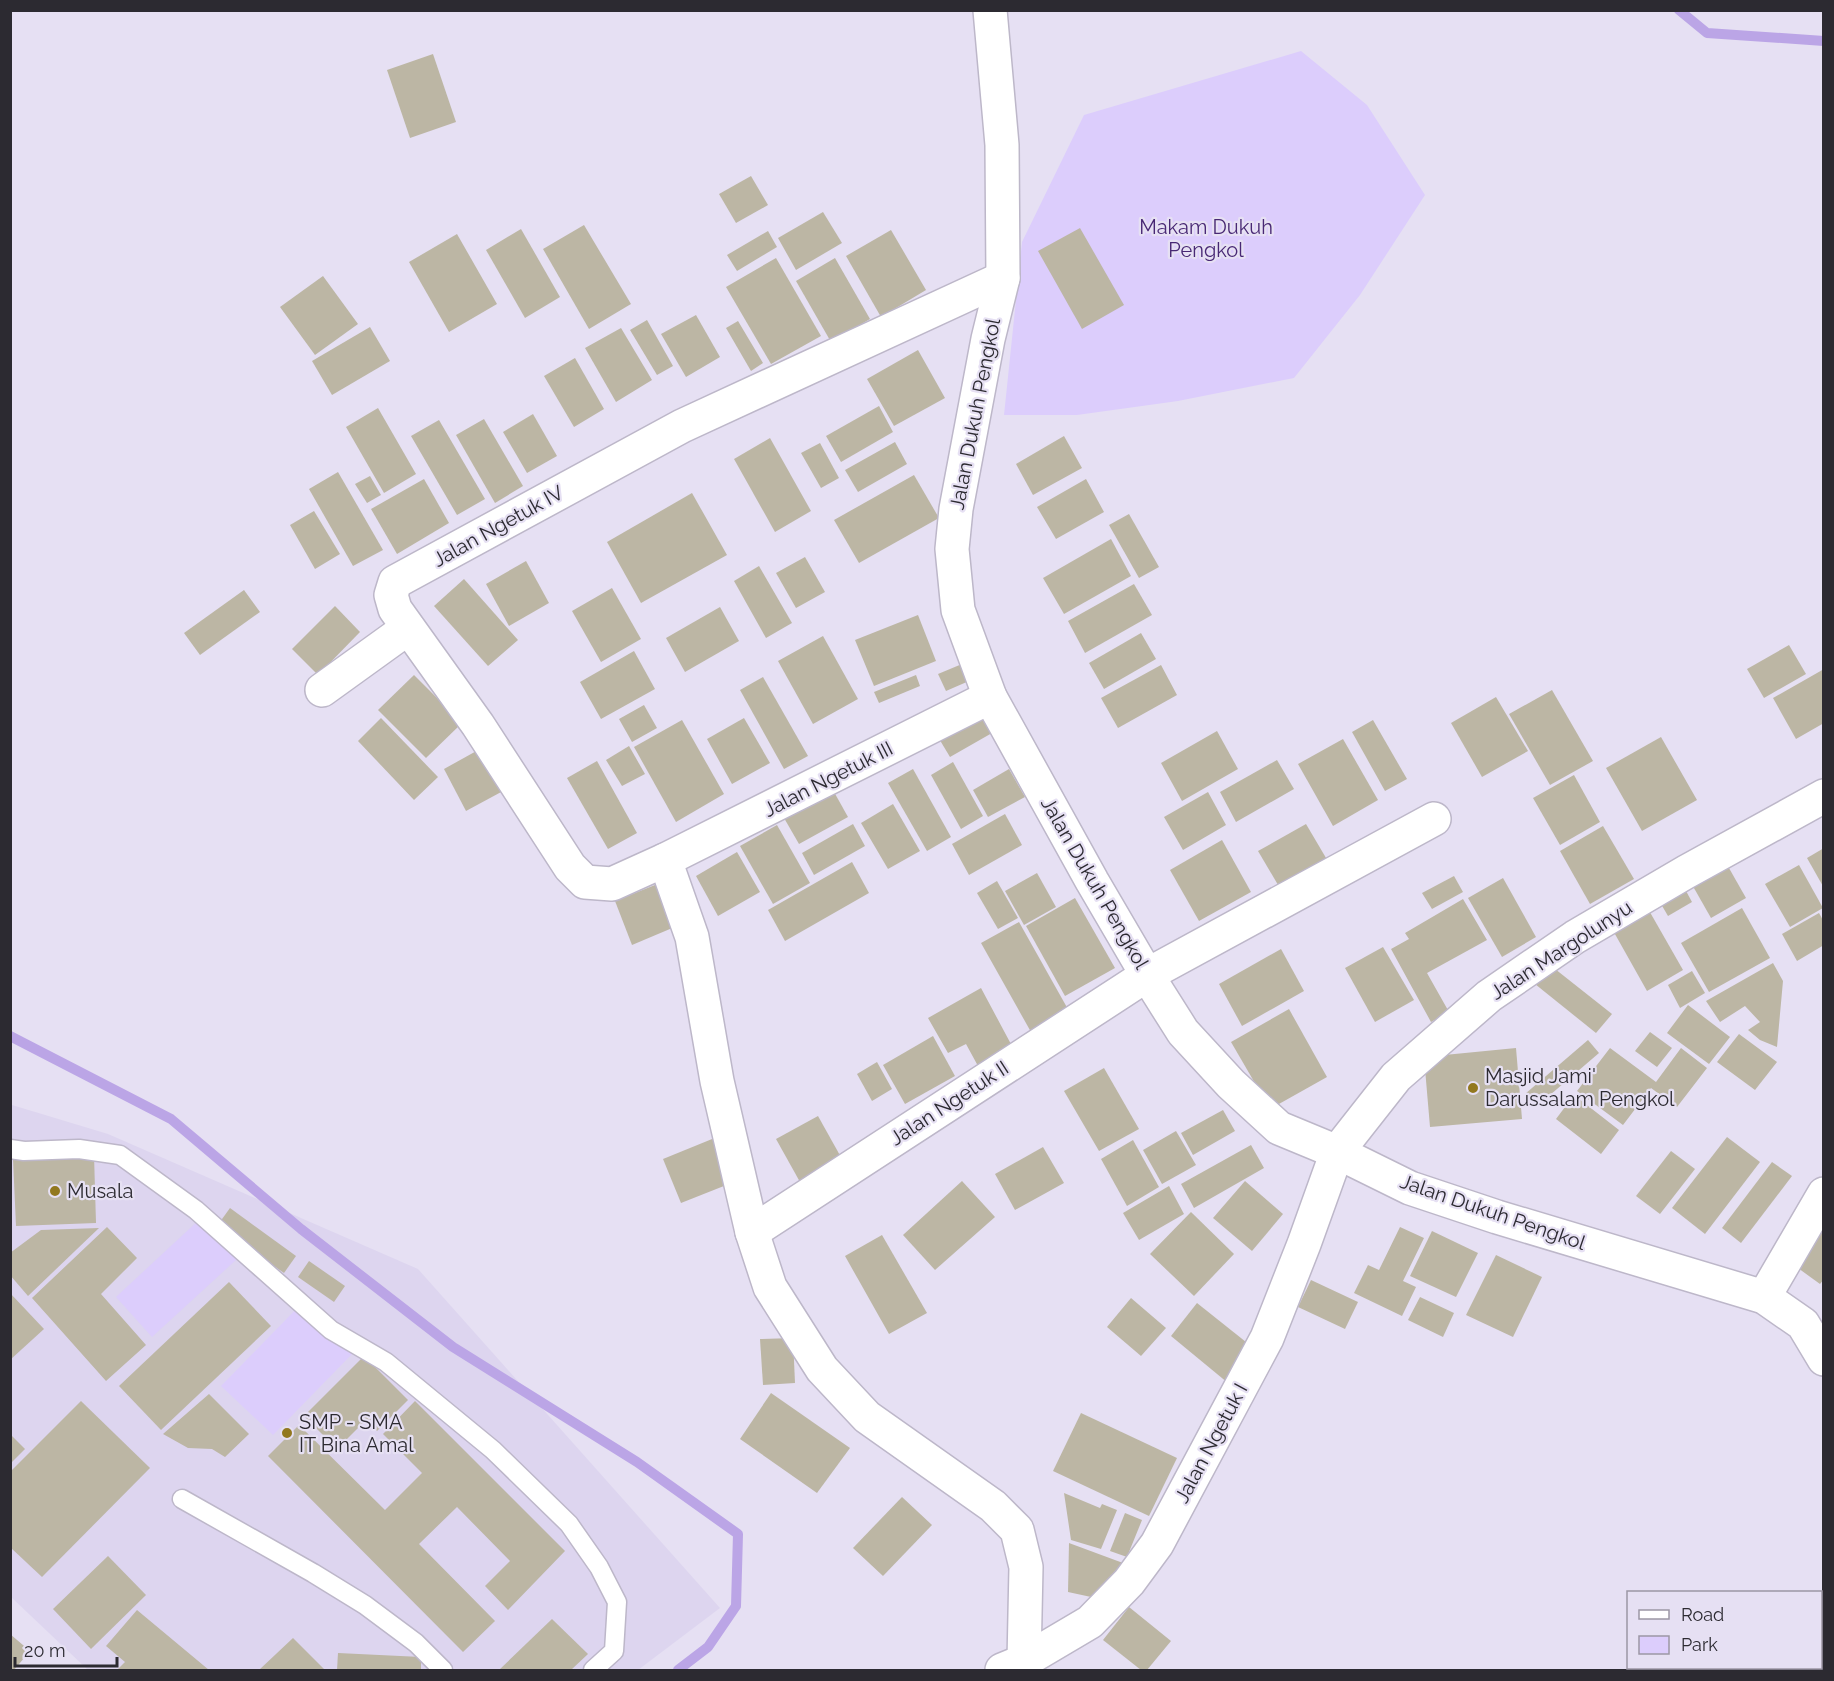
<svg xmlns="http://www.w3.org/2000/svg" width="1834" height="1681" viewBox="0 0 1834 1681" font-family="Raleway,sans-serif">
	<rect width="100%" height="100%" fill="#e6e0f3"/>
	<path fill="#ddd5ef" d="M12,1105L108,1134L418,1269L720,1608L638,1670H88L11,1597L10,1107Z"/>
	<g fill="#dccdfc">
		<path d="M1301,51L1367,105L1425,195L1360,295L1294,378L1178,401L1077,415H1004L1022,242L1084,115Z"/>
		<path d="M200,1219L237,1259L152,1337L116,1297Z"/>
		<path d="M306,1299L357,1349L273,1435L221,1386Z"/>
	</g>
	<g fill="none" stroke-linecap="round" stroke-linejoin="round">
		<g stroke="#bba5e6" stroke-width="10">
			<path d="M1679,10L1707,33L1824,41"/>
			<path d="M10,1036L171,1119L301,1229L453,1347L637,1462L738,1534L736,1606L708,1647L678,1670"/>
		</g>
	</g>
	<g fill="#bcb6a4">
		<path d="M433,54L456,122L410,138L387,70Z"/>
		<path d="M751,176L768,205L736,223L719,194Z"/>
		<path d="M823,212L842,243L796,270L778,238Z"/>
		<path d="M584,225L631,304L589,329L543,249Z"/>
		<path d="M1080,228L1124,305L1082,329L1038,251Z"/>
		<path d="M521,229L560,297L525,318L486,250Z"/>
		<path d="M891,230L926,290L881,317L846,256Z"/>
		<path d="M768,231L777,247L737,271L727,255Z"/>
		<path d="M457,234L497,304L449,332L409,262Z"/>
		<path d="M776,258L821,336L771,364L726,287Z"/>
		<path d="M835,258L870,319L831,342L796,281Z"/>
		<path d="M323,276L358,324L315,355L280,307Z"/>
		<path d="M696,315L720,357L686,377L661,334Z"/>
		<path d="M647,320L673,366L657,375L630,330Z"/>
		<path d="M738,321L763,363L751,371L726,328Z"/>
		<path d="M370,327L390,361L332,395L312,361Z"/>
		<path d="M621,328L652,380L616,402L585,348Z"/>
		<path d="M918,350L945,398L894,426L867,379Z"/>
		<path d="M575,358L604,409L574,427L544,376Z"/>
		<path d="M879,406L893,432L841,462L826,436Z"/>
		<path d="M378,408L416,474L384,493L346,427Z"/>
		<path d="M533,414L557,456L527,473L503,432Z"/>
		<path d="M484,419L523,486L495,503L456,435Z"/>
		<path d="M439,420L485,499L457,515L411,436Z"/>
		<path d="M1064,436L1082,468L1033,495L1016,464Z"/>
		<path d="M770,438L811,511L775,532L734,459Z"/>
		<path d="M895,442L907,464L858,492L845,470Z"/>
		<path d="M820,443L839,478L821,488L801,453Z"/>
		<path d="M338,472L383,550L353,566L309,489Z"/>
		<path d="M914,475L939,518L859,563L834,520Z"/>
		<path d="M370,476L381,495L367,503L355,484Z"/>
		<path d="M424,479L449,523L397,554L371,509Z"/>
		<path d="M1086,479L1104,512L1056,539L1037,507Z"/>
		<path d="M692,493L727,555L641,603L607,542Z"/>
		<path d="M314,511L340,554L315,569L290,525Z"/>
		<path d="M1129,514L1159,567L1139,578L1109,525Z"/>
		<path d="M1111,539L1131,576L1064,614L1043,578Z"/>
		<path d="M805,557L825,592L796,608L776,573Z"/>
		<path d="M526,561L549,603L509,626L486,584Z"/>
		<path d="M759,566L792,623L766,638L734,581Z"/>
		<path d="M464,579L518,640L488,666L434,606Z"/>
		<path d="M1134,584L1152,615L1085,653L1068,621Z"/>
		<path d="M612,588L641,639L601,662L572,611Z"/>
		<path d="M244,590L260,612L200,655L184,633Z"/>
		<path d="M335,606L360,632L318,675L292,649Z"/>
		<path d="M720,607L739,641L685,672L666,638Z"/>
		<path d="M918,615L936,661L874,686L855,640Z"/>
		<path d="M1141,633L1156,659L1104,689L1089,663Z"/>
		<path d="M823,636L858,699L813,724L778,661Z"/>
		<path d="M1789,645L1806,674L1764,698L1747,669Z"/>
		<path d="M634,651L655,689L601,719L580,682Z"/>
		<path d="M962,664L969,681L946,691L938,674Z"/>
		<path d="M1161,665L1177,695L1118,728L1101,698Z"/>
		<path d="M1824,669V723L1796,739L1773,698Z"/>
		<path d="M414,675L462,723L426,758L378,710Z"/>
		<path d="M916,675L920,686L879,703L874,692Z"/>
		<path d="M763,677L808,756L784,769L740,690Z"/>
		<path d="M1552,690L1593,761L1550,785L1509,714Z"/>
		<path d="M1496,697L1528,751L1482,777L1451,723Z"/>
		<path d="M644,705L657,728L632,742L619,719Z"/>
		<path d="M981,712L992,733L950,757L938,737Z"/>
		<path d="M381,718L438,777L414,800L358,741Z"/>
		<path d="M744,718L770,763L732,784L707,739Z"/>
		<path d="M682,720L724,794L676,822L634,747Z"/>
		<path d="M1373,720L1407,779L1385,791L1352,732Z"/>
		<path d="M1217,731L1238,769L1182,801L1161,763Z"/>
		<path d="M1661,737L1697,800L1642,831L1606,768Z"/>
		<path d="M1343,739L1378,800L1333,826L1298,764Z"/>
		<path d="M629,746L645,774L622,786L606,760Z"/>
		<path d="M480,749L503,791L466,811L444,769Z"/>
		<path d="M1277,760L1294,789L1236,822L1220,792Z"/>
		<path d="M597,761L637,833L608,849L567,778Z"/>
		<path d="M953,762L983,816L961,829L931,775Z"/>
		<path d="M913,769L951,837L927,851L888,783Z"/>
		<path d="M1009,769L1025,797L988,817L973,790Z"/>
		<path d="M1574,775L1600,822L1560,845L1533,798Z"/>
		<path d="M829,783L848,817L799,844L780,811Z"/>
		<path d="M1208,792L1226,825L1183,850L1164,817Z"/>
		<path d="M893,804L920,851L888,869L861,823Z"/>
		<path d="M1005,814L1022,845L969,875L952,844Z"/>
		<path d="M853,824L865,846L814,875L802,853Z"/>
		<path d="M1306,824L1329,863L1281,890L1258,851Z"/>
		<path d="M777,825L810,883L773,904L740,846Z"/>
		<path d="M1603,826L1634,879L1590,904L1560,851Z"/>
		<path d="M1222,840L1251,892L1199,921L1170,870Z"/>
		<path d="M1824,848V888L1807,858Z"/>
		<path d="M737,852L760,892L718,916L696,876Z"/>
		<path d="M1721,854L1746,898L1711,918L1686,874Z"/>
		<path d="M852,862L869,893L785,941L768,910Z"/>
		<path d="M1799,865L1823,908L1790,927L1765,884Z"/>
		<path d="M1037,873L1056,907L1024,925L1005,891Z"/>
		<path d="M1454,876L1463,892L1432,909L1422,893Z"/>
		<path d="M1503,878L1536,937L1502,957L1468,898Z"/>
		<path d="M1679,878L1692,902L1668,916L1654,892Z"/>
		<path d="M997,881L1018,918L998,929L977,893Z"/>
		<path d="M660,883L677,926L632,945L615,901Z"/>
		<path d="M1075,898L1115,968L1065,996L1026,926Z"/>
		<path d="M1463,899L1487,940L1427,973L1449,1012L1431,1022L1391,949L1409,939L1405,933Z"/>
		<path d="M1647,907L1683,970L1647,991L1611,927Z"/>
		<path d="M1742,908L1770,958L1709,992L1681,943Z"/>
		<path d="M1819,913L1824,922V945L1797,961L1782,934Z"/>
		<path d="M1019,922L1069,1011L1031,1032L981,943Z"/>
		<path d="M1383,947L1414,1000L1375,1022L1345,968Z"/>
		<path d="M1281,949L1304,991L1242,1026L1219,984Z"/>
		<path d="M1773,963L1783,981L1777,1047L1760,1040L1748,1030L1760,1022L1745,1006L1720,1022L1706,1001Z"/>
		<path d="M1550,965L1612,1014L1596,1033L1535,984Z"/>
		<path d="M1692,971L1705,993L1680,1008L1668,985Z"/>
		<path d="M981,988L1012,1046L978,1066L966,1044L948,1053L928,1018Z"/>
		<path d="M1688,1005L1730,1037L1709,1064L1667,1033Z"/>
		<path d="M1289,1009L1327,1077L1270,1109L1231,1042Z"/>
		<path d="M1650,1032L1672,1048L1657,1067L1635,1051Z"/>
		<path d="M1739,1034L1777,1062L1755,1090L1717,1062Z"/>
		<path d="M933,1036L955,1076L905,1104L883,1065Z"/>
		<path d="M1588,1040L1599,1053L1536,1107L1525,1094Z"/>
		<path d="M1516,1048L1522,1119L1430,1127L1424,1057Z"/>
		<path d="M1610,1048L1656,1082L1681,1048L1707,1068L1677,1107L1651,1088L1623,1125L1577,1091Z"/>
		<path d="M877,1062L892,1089L872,1101L857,1074Z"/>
		<path d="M1104,1068L1139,1129L1099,1151L1064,1091Z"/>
		<path d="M1574,1095L1619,1130L1601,1154L1556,1119Z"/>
		<path d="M1223,1110L1235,1131L1193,1155L1181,1133Z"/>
		<path d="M818,1116L842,1159L800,1182L776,1139Z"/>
		<path d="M1176,1131L1196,1165L1162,1184L1143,1150Z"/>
		<path d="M717,1137L734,1182L681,1203L663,1159Z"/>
		<path d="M1727,1137L1760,1162L1705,1234L1672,1208Z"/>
		<path d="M1133,1140L1159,1187L1127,1206L1101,1159Z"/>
		<path d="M1251,1145L1264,1168L1194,1208L1181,1184Z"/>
		<path d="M1043,1147L1064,1183L1015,1210L995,1174Z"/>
		<path d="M1671,1151L1695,1169L1660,1214L1636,1196Z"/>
		<path d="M94,1155L96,1223L16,1226L13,1159Z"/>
		<path d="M1772,1162L1792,1176L1741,1243L1722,1228Z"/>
		<path d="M962,1181L995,1217L935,1270L903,1235Z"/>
		<path d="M1245,1181L1283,1214L1252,1251L1213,1218Z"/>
		<path d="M1169,1186L1184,1214L1139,1240L1123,1213Z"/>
		<path d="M230,1208L296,1256L284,1273L217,1226Z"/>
		<path d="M1191,1212L1234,1254L1194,1296L1150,1254Z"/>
		<path d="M107,1227L137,1258L101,1294L146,1345L106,1381L32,1298Z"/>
		<path d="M1400,1227L1424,1238L1403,1281L1416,1287L1402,1316L1354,1293L1368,1265L1379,1270Z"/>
		<path d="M1824,1227V1279L1820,1284L1791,1263Z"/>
		<path d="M99,1228L28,1296L10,1275V1253L41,1230Z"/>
		<path d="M1432,1231L1478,1253L1456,1297L1410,1276Z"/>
		<path d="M882,1235L927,1313L889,1334L845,1256Z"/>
		<path d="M1496,1255L1542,1277L1513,1337L1466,1315Z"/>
		<path d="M309,1261L345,1286L334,1302L298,1277Z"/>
		<path d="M1311,1280L1358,1302L1345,1329L1298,1307Z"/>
		<path d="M229,1282L271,1326L161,1430L119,1386Z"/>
		<path d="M10,1293L44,1329L10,1360Z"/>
		<path d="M1420,1297L1454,1313L1443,1337L1408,1320Z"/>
		<path d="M1131,1298L1166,1328L1141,1356L1107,1327Z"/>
		<path d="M1197,1303L1256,1350L1228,1383L1171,1336Z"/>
		<path d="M793,1338L795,1383L763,1385L760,1339Z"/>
		<path d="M364,1356L408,1400L377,1431L366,1420L337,1449L304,1416Z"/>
		<path d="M771,1393L850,1448L817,1493L740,1439Z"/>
		<path d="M209,1394L249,1434L225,1457L212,1449L188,1448L163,1434Z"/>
		<path d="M81,1401L150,1468L42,1577L10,1547V1472Z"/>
		<path d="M415,1401L565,1551L508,1610L485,1586L510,1561L457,1507L419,1544L495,1621L463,1652L268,1456L299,1425L385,1510L422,1473L383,1434Z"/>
		<path d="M1081,1413L1177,1458L1149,1516L1053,1471Z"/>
		<path d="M10,1434L25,1449L10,1464Z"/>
		<path d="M1064,1493L1100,1508L1102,1504L1117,1510L1101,1549L1071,1540Z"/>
		<path d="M902,1497L932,1525L883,1576L853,1548Z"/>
		<path d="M1125,1513L1142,1520L1127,1557L1110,1551Z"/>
		<path d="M1069,1543L1123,1563L1105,1600L1068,1592Z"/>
		<path d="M108,1556L146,1595L91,1649L53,1609Z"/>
		<path d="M1129,1607L1171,1641L1147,1670H1141L1103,1640Z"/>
		<path d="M137,1610L209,1670H117L125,1662L106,1646Z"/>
		<path d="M552,1619L588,1654L571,1670H499Z"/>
		<path d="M10,1634L30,1651L14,1670H10Z"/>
		<path d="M293,1638L325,1670H259Z"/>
		<path d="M338,1653L421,1657V1670H337Z"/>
	</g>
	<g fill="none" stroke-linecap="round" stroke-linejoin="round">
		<defs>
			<g id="service">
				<path d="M10,1149L24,1151L79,1149L120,1155L196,1210L331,1330L386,1362L493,1450L569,1524L599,1567L617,1602L614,1651L593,1670"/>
				<path d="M182,1499L313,1573L365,1605L416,1643L443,1670"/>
			</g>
			<g id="minor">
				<path d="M990,10L1002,145L1003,278L988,339L956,509L952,549L958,610L990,697L1092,881L1147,975L1183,1032L1231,1084L1279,1128L1337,1152L1410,1188L1497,1217L1764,1297L1803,1324L1824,1359"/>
				<path d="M322,690L408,628"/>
				<path d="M990,697L665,860L612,884L585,882L570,867L478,725L395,609L391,595L395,582L682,426L1003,278"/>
				<path d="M665,860L692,937L717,1081L752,1232L770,1287L822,1369L867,1417L993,1506L1017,1530L1026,1567L1024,1661"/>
				<path d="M752,1232L1147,975L1434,819"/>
				<path d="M1764,1297L1824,1194"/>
				<path d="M1002,1670L1024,1661L1090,1622L1129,1582L1157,1544L1267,1338L1304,1244L1337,1152L1396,1077L1489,996L1575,937L1686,872L1824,796"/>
				<path d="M1805,1670L1809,1668"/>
			</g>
		</defs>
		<use href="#service" stroke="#bdb7c9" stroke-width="21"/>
		<use href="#minor" stroke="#bdb7c9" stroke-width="36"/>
		<use href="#service" stroke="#fff" stroke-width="18"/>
		<use href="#minor" stroke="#fff" stroke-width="33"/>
	</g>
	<g fill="#92781f" stroke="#e6e0f3" stroke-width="2">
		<circle cx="1473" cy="1088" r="6"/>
		<circle cx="55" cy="1191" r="6"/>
		<circle cx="287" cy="1433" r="6"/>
	</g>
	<g text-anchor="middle" stroke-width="4.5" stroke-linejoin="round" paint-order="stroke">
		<g font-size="20" fill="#482874" stroke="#e6e0f3">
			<text x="1206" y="234">Makam Dukuh<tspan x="1206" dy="23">Pengkol</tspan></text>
		</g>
		<g font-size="20" fill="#2c2a31" stroke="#e6e0f3">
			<text transform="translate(975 414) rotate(-79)" y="7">Jalan Dukuh Pengkol</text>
			<text transform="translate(498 526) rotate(-29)" y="7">Jalan Ngetuk IV</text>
			<text transform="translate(828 779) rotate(-27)" y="7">Jalan Ngetuk III</text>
			<text transform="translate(1095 883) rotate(60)" y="7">Jalan Dukuh Pengkol</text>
			<text transform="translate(1561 950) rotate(-33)" y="7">Jalan Margolunyu</text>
			<text transform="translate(949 1103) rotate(-33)" y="7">Jalan Ngetuk II</text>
			<text transform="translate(1493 1212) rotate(19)" y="7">Jalan Dukuh Pengkol</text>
			<text transform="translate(1211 1443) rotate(-62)" y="7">Jalan Ngetuk I</text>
		</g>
		<g font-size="20" fill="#2c2a31" stroke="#e6e0f3" text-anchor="start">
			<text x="1485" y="1083">Masjid Jami'<tspan x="1485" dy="23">Darussalam Pengkol</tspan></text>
			<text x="67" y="1198">Musala</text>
			<text x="299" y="1429">SMP - SMA<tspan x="299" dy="23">IT Bina Amal</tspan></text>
		</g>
	</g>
	<rect width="1834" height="1681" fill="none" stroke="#2c2a31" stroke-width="24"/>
	<rect x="1627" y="1591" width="195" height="78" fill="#e6e0f3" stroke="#9c97a5" stroke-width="1.5"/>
	<rect x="1639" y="1610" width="30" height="9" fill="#ffffff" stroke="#9c97a5" stroke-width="1.5"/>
	<text x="1681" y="1621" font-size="18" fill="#2c2a31">Road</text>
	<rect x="1639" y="1636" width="30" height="18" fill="#dccdfc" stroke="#9c97a5" stroke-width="1.5"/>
	<text x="1681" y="1651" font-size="18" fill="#2c2a31">Park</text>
	<path d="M15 1657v9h102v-9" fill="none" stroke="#2c2a31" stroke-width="3"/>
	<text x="24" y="1657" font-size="18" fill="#2c2a31" stroke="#e6e0f3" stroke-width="4.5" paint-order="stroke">20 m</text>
</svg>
